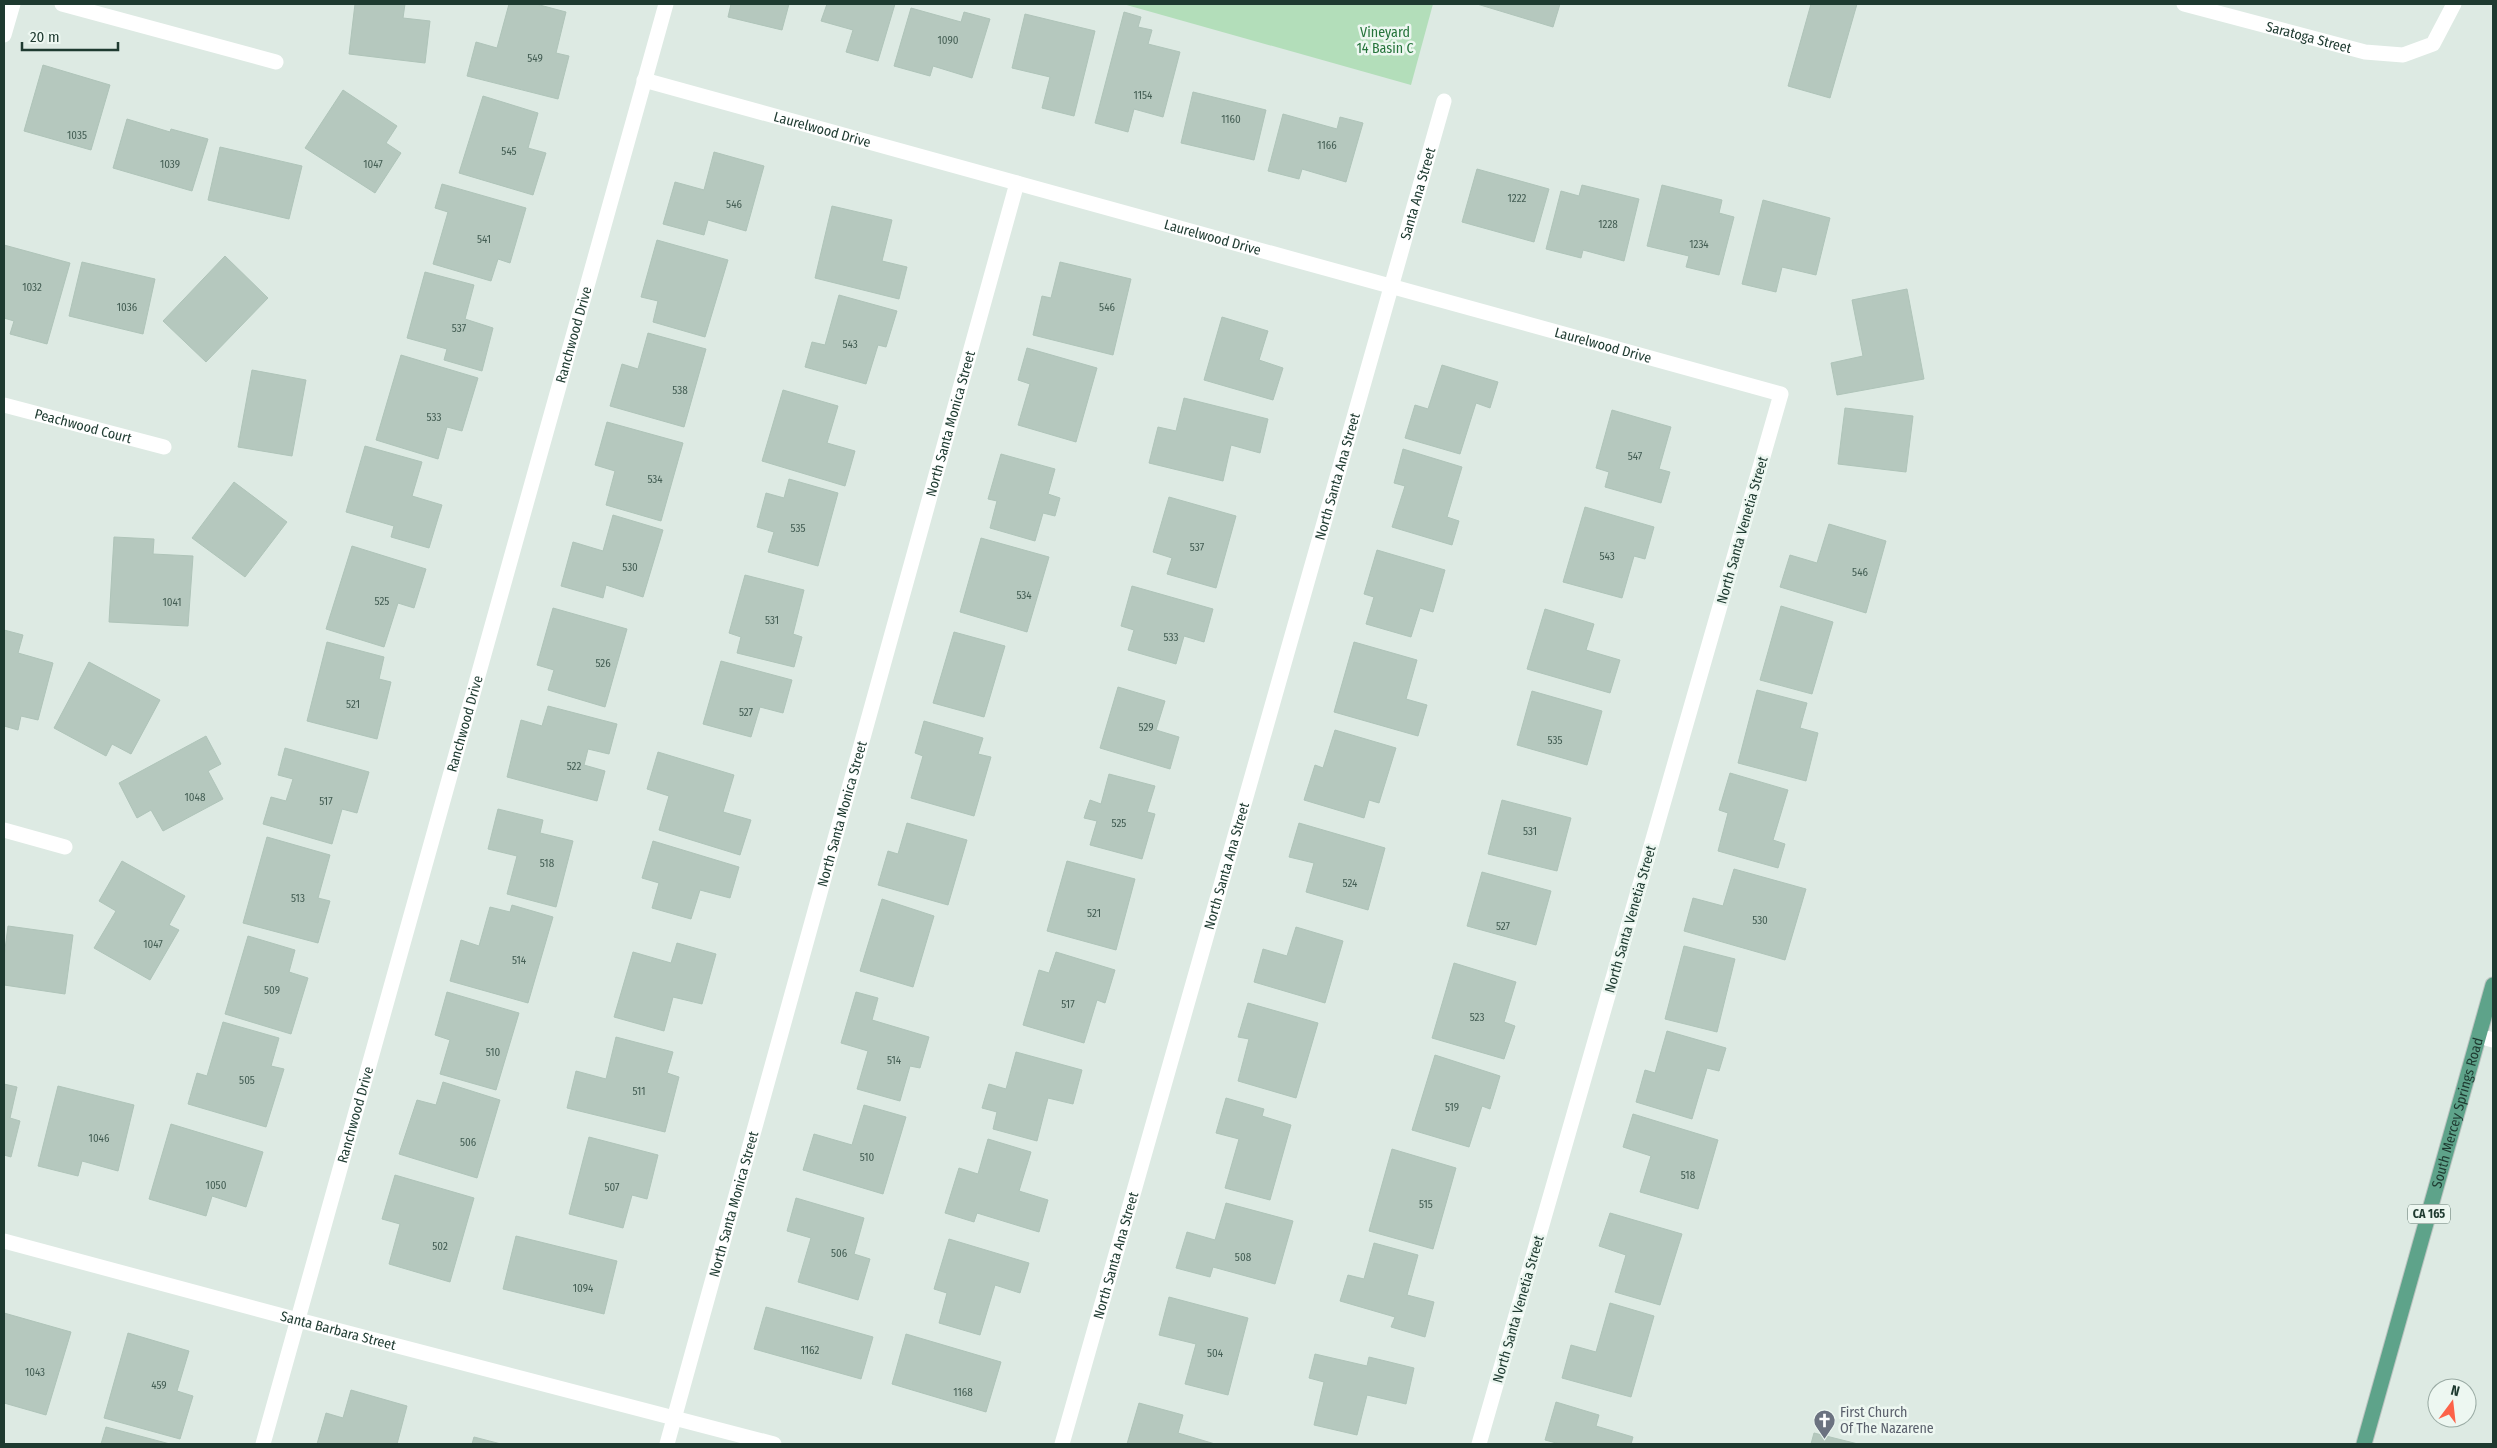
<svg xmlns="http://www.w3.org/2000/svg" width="2497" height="1448" viewBox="0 0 2497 1448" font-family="'Fira Sans Condensed',sans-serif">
	<rect width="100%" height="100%" fill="#ddeae3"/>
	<path fill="#b3deba" d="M1123,4H1433L1411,85Z"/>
	<g fill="#b5c8be" stroke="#afc4b9">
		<path d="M355,4H405L403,18L430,21L425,63L349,54Z"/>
		<path d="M509,4H536L566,12L556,53L569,56L558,99L467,76L476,42L497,48Z"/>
		<path d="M731,4H789L782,30L728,17Z"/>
		<path d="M827,4H895L878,61L846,52L853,30L821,21Z"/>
		<path d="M1477,4H1560L1553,27Z"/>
		<path d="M1811,4H1857L1830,98L1788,86Z"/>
		<path d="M911,8L961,22L964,12L990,19L972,78L933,66L930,76L894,66Z"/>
		<path d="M1124,12L1141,17L1138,27L1152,30L1148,44L1180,52L1163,117L1134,109L1128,132L1095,123Z"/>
		<path d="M1025,14L1095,31L1074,116L1042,108L1050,77L1012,68Z"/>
		<path d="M43,65L110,85L91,150L24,131Z"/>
		<path d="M343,90L397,126L386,143L401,153L375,193L305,148Z"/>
		<path d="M1193,92L1266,110L1254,160L1181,143Z"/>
		<path d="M483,96L538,113L528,148L546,153L533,195L459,173Z"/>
		<path d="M1283,114L1337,129L1340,117L1363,123L1346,182L1302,169L1299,179L1268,171Z"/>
		<path d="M127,119L170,132L171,129L208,139L192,191L113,168Z"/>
		<path d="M220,147L302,166L289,219L208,200Z"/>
		<path d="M714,152L764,166L746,231L708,220L704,235L663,224L675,182L704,190Z"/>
		<path d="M1477,169L1549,189L1534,242L1462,222Z"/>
		<path d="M442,184L526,208L510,263L498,259L491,281L433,264L448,212L435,208Z"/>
		<path d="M1582,185L1639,199L1624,261L1583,250L1581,258L1546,249L1561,191L1579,196Z"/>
		<path d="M1662,185L1722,200L1719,213L1734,217L1719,275L1686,267L1689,256L1647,246Z"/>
		<path d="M1763,200L1830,218L1816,275L1782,267L1776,292L1742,284Z"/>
		<path d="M832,206L892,220L882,261L907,267L899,299L815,278Z"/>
		<path d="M657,240L728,260L705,337L653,322L658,301L641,297Z"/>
		<path d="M4,245L70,263L47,344L10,334L14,321L4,318Z"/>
		<path d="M225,256L268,298L206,362L163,321Z"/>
		<path d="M82,262L155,279L143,334L69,316Z"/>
		<path d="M1060,262L1131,279L1113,355L1033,335L1042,296L1051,298Z"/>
		<path d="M425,272L474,285L465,319L493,328L482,371L444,360L447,349L407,338Z"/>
		<path d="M1907,289L1924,379L1837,395L1831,363L1863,356L1852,300Z"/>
		<path d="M839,295L897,311L886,347L878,345L866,384L805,367L812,342L825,345Z"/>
		<path d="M1222,317L1268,331L1259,360L1283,368L1273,400L1204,380Z"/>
		<path d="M648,333L706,349L684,427L610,406L622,364L638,369Z"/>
		<path d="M1027,348L1097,368L1076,442L1018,425L1030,384L1018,380Z"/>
		<path d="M401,355L478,378L462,431L447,427L438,459L376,440Z"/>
		<path d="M1442,365L1498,382L1490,408L1476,403L1460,454L1405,438L1415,405L1428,409Z"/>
		<path d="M252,370L306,380L292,456L238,447Z"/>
		<path d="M783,390L838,406L827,443L855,451L845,486L762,461Z"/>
		<path d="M1184,398L1268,419L1260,453L1231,445L1223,481L1149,463L1158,427L1176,431Z"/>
		<path d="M1845,408L1913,416L1906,472L1838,464Z"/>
		<path d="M1612,410L1671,427L1659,469L1670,472L1661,503L1605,487L1609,472L1596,468Z"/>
		<path d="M607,422L683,443L661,521L606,505L615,471L595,465Z"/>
		<path d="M365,446L422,462L412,496L442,505L429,548L391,537L394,526L346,512Z"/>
		<path d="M1403,449L1462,467L1447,517L1459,521L1452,545L1392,527L1405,486L1394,483Z"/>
		<path d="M1001,454L1055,469L1048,494L1060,498L1055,516L1043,513L1035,541L990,528L997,501L988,499Z"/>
		<path d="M789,479L838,493L818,566L768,552L774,532L757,527L766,493L784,498Z"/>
		<path d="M234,482L287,522L245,577L192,538Z"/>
		<path d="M1169,497L1236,516L1216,588L1167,574L1172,558L1153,552Z"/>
		<path d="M1585,507L1654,527L1645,559L1634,556L1622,598L1563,582Z"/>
		<path d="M613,515L663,530L643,597L606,585L603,598L561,586L573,542L603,551Z"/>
		<path d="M1829,524L1886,541L1866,613L1780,587L1790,555L1817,563Z"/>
		<path d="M114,537L154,539L153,554L193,556L188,626L109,622Z"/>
		<path d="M981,538L1049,557L1027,632L960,612Z"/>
		<path d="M352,546L426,569L414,608L398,603L384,647L326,629Z"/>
		<path d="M1377,550L1445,570L1433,612L1420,608L1411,637L1366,624L1374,597L1364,594Z"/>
		<path d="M745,575L804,590L793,634L802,637L794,667L737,653L741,637L729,633Z"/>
		<path d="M1132,586L1213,609L1204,642L1184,636L1176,664L1128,650L1134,630L1121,626Z"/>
		<path d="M1781,606L1833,622L1812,694L1760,680Z"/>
		<path d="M553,608L627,629L605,707L548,690L554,670L537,665Z"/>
		<path d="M1545,609L1594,624L1586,650L1620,660L1610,693L1527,669Z"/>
		<path d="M4,630L23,635L18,653L53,663L38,720L21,716L18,730L4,726Z"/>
		<path d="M954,632L1005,646L984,717L933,703Z"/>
		<path d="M327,642L384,657L379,679L391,682L377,739L307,721Z"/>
		<path d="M1354,642L1417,660L1406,699L1427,705L1418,736L1334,712Z"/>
		<path d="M721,661L792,680L783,713L760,707L751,737L703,724Z"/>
		<path d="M89,662L160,700L131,754L112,744L106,756L54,728Z"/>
		<path d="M1118,687L1165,701L1156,730L1179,737L1170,769L1100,748Z"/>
		<path d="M1757,690L1807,703L1800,728L1818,733L1806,781L1738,763Z"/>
		<path d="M1532,691L1602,711L1587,765L1517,745Z"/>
		<path d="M548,706L617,724L609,754L588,749L584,765L605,771L597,801L507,777L521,720L542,726Z"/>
		<path d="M924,721L983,738L978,754L991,757L974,816L911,798L923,756L915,753Z"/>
		<path d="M1335,730L1396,748L1379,803L1369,800L1364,818L1304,800L1315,765L1323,768Z"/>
		<path d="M206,736L221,764L208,771L223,799L163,831L151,810L137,818L119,783Z"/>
		<path d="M285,748L369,772L357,813L342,809L332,844L263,824L271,797L286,801L293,779L278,775Z"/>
		<path d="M658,752L734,775L723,812L751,820L740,855L659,830L669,796L647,789Z"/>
		<path d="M1730,773L1788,790L1773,840L1785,844L1778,868L1718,851L1728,813L1719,810Z"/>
		<path d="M1109,774L1155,786L1147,812L1155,814L1142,859L1090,845L1097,821L1084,818L1090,800L1101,804Z"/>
		<path d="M1502,800L1571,818L1557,871L1488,854Z"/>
		<path d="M498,809L543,820L540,833L573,841L556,907L507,894L517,856L488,849Z"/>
		<path d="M907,823L967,840L948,905L878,885L888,851L898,854Z"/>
		<path d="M1299,823L1385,848L1368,910L1306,892L1314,863L1289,857Z"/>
		<path d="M267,837L330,855L318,898L330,901L318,943L243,923Z"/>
		<path d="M653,841L739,867L730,898L700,890L691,919L652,908L659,883L642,878Z"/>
		<path d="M122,861L185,896L169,925L179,930L150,980L94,948L116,911L99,901Z"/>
		<path d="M1067,861L1135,879L1116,950L1047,931Z"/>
		<path d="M1734,869L1806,889L1785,960L1684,931L1693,898L1723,906Z"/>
		<path d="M1482,872L1551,891L1536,945L1467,926Z"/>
		<path d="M882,899L934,916L913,987L860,971Z"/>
		<path d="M512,905L553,917L528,1003L450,981L461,940L479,946L490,907L510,912Z"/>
		<path d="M8,926L73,935L65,994L4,985V957Z"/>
		<path d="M1296,927L1343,941L1325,1003L1254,982L1263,949L1287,956Z"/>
		<path d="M248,936L295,950L289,972L308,978L291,1034L225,1014Z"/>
		<path d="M677,943L716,954L702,1004L673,997L664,1031L614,1017L633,952L671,963Z"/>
		<path d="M1684,946L1735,959L1717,1032L1665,1019Z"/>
		<path d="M1056,952L1115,970L1105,1003L1097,1000L1084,1043L1023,1025L1039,970L1049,973Z"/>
		<path d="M1454,963L1516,982L1504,1022L1515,1026L1504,1059L1432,1038Z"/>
		<path d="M447,992L519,1013L496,1090L440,1074L450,1040L435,1035Z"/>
		<path d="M856,992L878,998L872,1020L929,1037L920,1068L910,1066L900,1101L857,1089L868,1051L841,1043Z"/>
		<path d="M1248,1003L1318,1023L1296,1098L1238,1081L1249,1039L1238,1037Z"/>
		<path d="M223,1022L279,1038L271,1066L284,1069L266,1127L188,1104L197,1073L207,1076Z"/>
		<path d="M1667,1031L1726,1048L1719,1071L1707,1068L1692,1119L1636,1102L1645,1070L1655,1073Z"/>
		<path d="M616,1037L673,1052L667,1073L679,1077L665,1132L567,1108L576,1071L606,1079Z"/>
		<path d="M1016,1052L1082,1070L1073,1104L1048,1098L1037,1141L993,1129L997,1112L982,1108L989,1084L1006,1089Z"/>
		<path d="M1435,1055L1500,1076L1490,1109L1482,1106L1469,1147L1412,1130Z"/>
		<path d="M443,1082L500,1100L477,1178L399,1154L417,1100L436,1105Z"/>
		<path d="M4,1084L17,1087L10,1118L20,1121L11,1157L4,1155Z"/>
		<path d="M58,1086L134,1105L118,1171L82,1161L78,1176L38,1166Z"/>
		<path d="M1226,1098L1264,1109L1262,1116L1291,1125L1270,1200L1225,1188L1239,1139L1216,1133Z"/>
		<path d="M864,1105L906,1117L883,1194L803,1170L814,1134L852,1145Z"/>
		<path d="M1633,1114L1718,1140L1698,1209L1640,1192L1651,1156L1623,1147Z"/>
		<path d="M171,1124L263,1152L246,1207L212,1196L206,1216L149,1199Z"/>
		<path d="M589,1137L658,1155L647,1199L632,1195L623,1228L569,1214Z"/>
		<path d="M988,1139L1031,1152L1019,1191L1048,1200L1039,1232L977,1213L974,1222L945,1213L959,1168L978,1174Z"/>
		<path d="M1392,1149L1456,1168L1433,1249L1369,1231Z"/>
		<path d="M395,1175L474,1198L450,1282L389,1264L400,1224L382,1219Z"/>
		<path d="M796,1198L864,1218L854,1254L870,1259L858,1300L798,1282L811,1238L787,1231Z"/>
		<path d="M1226,1203L1293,1221L1275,1284L1213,1267L1210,1277L1176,1268L1187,1232L1215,1240Z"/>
		<path d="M1610,1213L1682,1234L1660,1305L1615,1292L1626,1255L1599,1246Z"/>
		<path d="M516,1236L617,1261L604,1314L503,1289Z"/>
		<path d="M949,1239L1029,1263L1020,1293L995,1285L980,1335L939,1323L947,1293L934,1289Z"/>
		<path d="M1374,1243L1418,1255L1407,1295L1434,1302L1425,1337L1391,1327L1395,1317L1340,1301L1348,1275L1364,1279Z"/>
		<path d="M1169,1297L1248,1318L1228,1395L1185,1384L1196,1344L1159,1335Z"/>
		<path d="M1610,1303L1654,1316L1631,1397L1562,1378L1571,1345L1596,1352Z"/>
		<path d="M766,1307L873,1337L861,1379L754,1349Z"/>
		<path d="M4,1313L71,1332L46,1415L4,1403Z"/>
		<path d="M128,1333L189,1351L177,1391L193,1396L180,1439L104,1418Z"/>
		<path d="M906,1334L1001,1362L986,1412L892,1384Z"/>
		<path d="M1315,1354L1367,1366L1369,1357L1414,1368L1406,1404L1367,1395L1357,1435L1314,1425L1324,1382L1309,1378Z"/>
		<path d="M351,1390L407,1406L397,1444H317L326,1413L343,1418Z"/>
		<path d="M1556,1402L1599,1415L1596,1426L1633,1437L1631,1444H1560L1545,1440Z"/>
		<path d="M1139,1403L1183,1415L1178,1433L1215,1444H1127Z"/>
		<path d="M106,1427L170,1444H101Z"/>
		<path d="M1814,1433L1858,1444H1811Z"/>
		<path d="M474,1437L501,1444H472Z"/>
	</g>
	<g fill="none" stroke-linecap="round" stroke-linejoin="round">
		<defs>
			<g id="major">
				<path id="s8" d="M2364,1444L2493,985"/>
			</g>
		</defs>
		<use href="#major" stroke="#bcc4c1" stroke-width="17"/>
		<g stroke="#fff" stroke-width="15">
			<path d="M62,4L276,62"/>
			<path id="s1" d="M2184,4L2365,52L2403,55L2433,44L2454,4"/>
			<path d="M4,35L13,4"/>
			<path id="s2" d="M644,80L1781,394L1479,1444"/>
			<path id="s3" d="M4,405L164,447"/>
			<path d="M4,830L65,847"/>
			<path d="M2479,1036L2493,1040"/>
			<path id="s4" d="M4,1241L298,1320L774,1444"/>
			<path id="s5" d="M263,1444L666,4"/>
			<path id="s6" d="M667,1444L1017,183"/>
			<path id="s7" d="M1062,1444L1444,101"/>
		</g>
		<use href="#major" stroke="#5ea38a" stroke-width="15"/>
	</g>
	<defs>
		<symbol id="church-pin" viewBox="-11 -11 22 30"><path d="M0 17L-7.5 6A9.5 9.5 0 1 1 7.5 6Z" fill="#6b7280" stroke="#edf7f1"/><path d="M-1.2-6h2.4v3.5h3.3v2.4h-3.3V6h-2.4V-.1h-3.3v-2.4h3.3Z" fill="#fff"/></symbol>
	</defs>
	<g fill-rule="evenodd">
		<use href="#church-pin" x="1812" y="1408" width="25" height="34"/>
	</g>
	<g text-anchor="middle" stroke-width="5" stroke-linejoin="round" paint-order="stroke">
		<g font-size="11" fill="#445e54">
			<text x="948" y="44">1090</text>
			<text x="535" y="62">549</text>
			<text x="1143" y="99">1154</text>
			<text x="1231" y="123">1160</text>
			<text x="77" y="139">1035</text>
			<text x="1327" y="149">1166</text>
			<text x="509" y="155">545</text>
			<text x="170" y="168">1039</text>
			<text x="373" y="168">1047</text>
			<text x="1517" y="202">1222</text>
			<text x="734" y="208">546</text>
			<text x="1608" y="228">1228</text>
			<text x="484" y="243">541</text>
			<text x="1699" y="248">1234</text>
			<text x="32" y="291">1032</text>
			<text x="127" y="311">1036</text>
			<text x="1107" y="311">546</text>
			<text x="459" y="332">537</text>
			<text x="850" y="348">543</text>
			<text x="680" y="394">538</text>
			<text x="434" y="421">533</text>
			<text x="1635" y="460">547</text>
			<text x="655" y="483">534</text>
			<text x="798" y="532">535</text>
			<text x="1197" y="551">537</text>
			<text x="1607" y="560">543</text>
			<text x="630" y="571">530</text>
			<text x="1860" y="576">546</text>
			<text x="1024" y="599">534</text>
			<text x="382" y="605">525</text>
			<text x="172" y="606">1041</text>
			<text x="772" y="624">531</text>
			<text x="1171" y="641">533</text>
			<text x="603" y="667">526</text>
			<text x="353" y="708">521</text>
			<text x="746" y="716">527</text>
			<text x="1146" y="731">529</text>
			<text x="1555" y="744">535</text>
			<text x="574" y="770">522</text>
			<text x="195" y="801">1048</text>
			<text x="326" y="805">517</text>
			<text x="1119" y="827">525</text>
			<text x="1530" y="835">531</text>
			<text x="547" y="867">518</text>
			<text x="1350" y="887">524</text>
			<text x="298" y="902">513</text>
			<text x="1094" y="917">521</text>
			<text x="1760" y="924">530</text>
			<text x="1503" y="930">527</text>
			<text x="153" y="948">1047</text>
			<text x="519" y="964">514</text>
			<text x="272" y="994">509</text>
			<text x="1068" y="1008">517</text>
			<text x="1477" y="1021">523</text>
			<text x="493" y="1056">510</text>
			<text x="894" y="1064">514</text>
			<text x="247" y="1084">505</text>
			<text x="639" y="1095">511</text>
			<text x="1452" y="1111">519</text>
			<text x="99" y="1142">1046</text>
			<text x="468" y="1146">506</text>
			<text x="867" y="1161">510</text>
			<text x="1688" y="1179">518</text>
			<text x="216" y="1189">1050</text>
			<text x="612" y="1191">507</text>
			<text x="1426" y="1208">515</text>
			<text x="440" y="1250">502</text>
			<text x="839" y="1257">506</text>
			<text x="1243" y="1261">508</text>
			<text x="583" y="1292">1094</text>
			<text x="810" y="1354">1162</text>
			<text x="1215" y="1357">504</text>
			<text x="35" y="1376">1043</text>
			<text x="159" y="1389">459</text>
			<text x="963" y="1396">1168</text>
		</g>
		<rect fill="#edf7f1" stroke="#5c736a" stroke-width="1" x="2408" y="1204.5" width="42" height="19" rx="4"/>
		<g font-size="12" font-weight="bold" fill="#1e3a30">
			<text x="2429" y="1218">CA 165</text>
		</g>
		<g font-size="14" fill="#25743b" stroke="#edf7f1">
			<text x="1385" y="37">Vineyard<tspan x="1385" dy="16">14 Basin C</tspan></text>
		</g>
		<g font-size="14" fill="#1e3a30" stroke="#edf7f1">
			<text dy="5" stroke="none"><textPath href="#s1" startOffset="129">Saratoga Street</textPath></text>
			<text dy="5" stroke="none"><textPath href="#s2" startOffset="185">Laurelwood Drive</textPath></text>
			<text dy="5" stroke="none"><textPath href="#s7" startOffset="1300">Santa Ana Street</textPath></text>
			<text dy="5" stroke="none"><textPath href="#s2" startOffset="590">Laurelwood Drive</textPath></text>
			<text dy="5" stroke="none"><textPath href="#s5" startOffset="1152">Ranchwood Drive</textPath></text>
			<text dy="5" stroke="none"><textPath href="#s2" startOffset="995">Laurelwood Drive</textPath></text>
			<text dy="5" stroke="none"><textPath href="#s6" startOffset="1059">North Santa Monica Street</textPath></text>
			<text dy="5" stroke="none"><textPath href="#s3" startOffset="82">Peachwood Court</textPath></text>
			<text dy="5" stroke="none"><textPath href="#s7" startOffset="1006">North Santa Ana Street</textPath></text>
			<text transform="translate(1742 530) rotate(-74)" y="5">North Santa Venetia Street</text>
			<text dy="5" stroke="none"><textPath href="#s5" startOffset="748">Ranchwood Drive</textPath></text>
			<text dy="5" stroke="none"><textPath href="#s6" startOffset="654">North Santa Monica Street</textPath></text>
			<text dy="5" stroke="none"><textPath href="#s7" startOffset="601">North Santa Ana Street</textPath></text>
			<text transform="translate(1630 919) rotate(-74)" y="5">North Santa Venetia Street</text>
			<text dy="5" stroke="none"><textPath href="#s8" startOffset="344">South Mercey Springs Road</textPath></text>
			<text dy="5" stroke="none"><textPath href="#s5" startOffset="342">Ranchwood Drive</textPath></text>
			<text dy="5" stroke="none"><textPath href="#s6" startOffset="249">North Santa Monica Street</textPath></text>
			<text dy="5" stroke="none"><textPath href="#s7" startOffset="196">North Santa Ana Street</textPath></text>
			<text transform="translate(1518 1309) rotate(-74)" y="5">North Santa Venetia Street</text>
			<text dy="5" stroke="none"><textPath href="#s4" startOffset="346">Santa Barbara Street</textPath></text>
		</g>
		<g font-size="14" fill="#5b616d" stroke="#edf7f1" text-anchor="start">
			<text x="1840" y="1417">First Church<tspan x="1840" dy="16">Of The Nazarene</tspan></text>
		</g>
	</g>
	<rect width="2497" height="1448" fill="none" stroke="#1e3a30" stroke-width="10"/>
	<g transform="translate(2452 1403) rotate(15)"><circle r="24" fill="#edf7f1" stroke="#9aaba4"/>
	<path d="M0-4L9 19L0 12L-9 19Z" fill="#fc6249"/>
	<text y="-8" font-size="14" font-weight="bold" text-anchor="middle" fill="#1e3a30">N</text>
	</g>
	<path d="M22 42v8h96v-8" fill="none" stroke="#1e3a30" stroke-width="2.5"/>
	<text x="30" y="42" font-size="15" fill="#1e3a30" stroke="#edf7f1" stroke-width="4" paint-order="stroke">20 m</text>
</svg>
